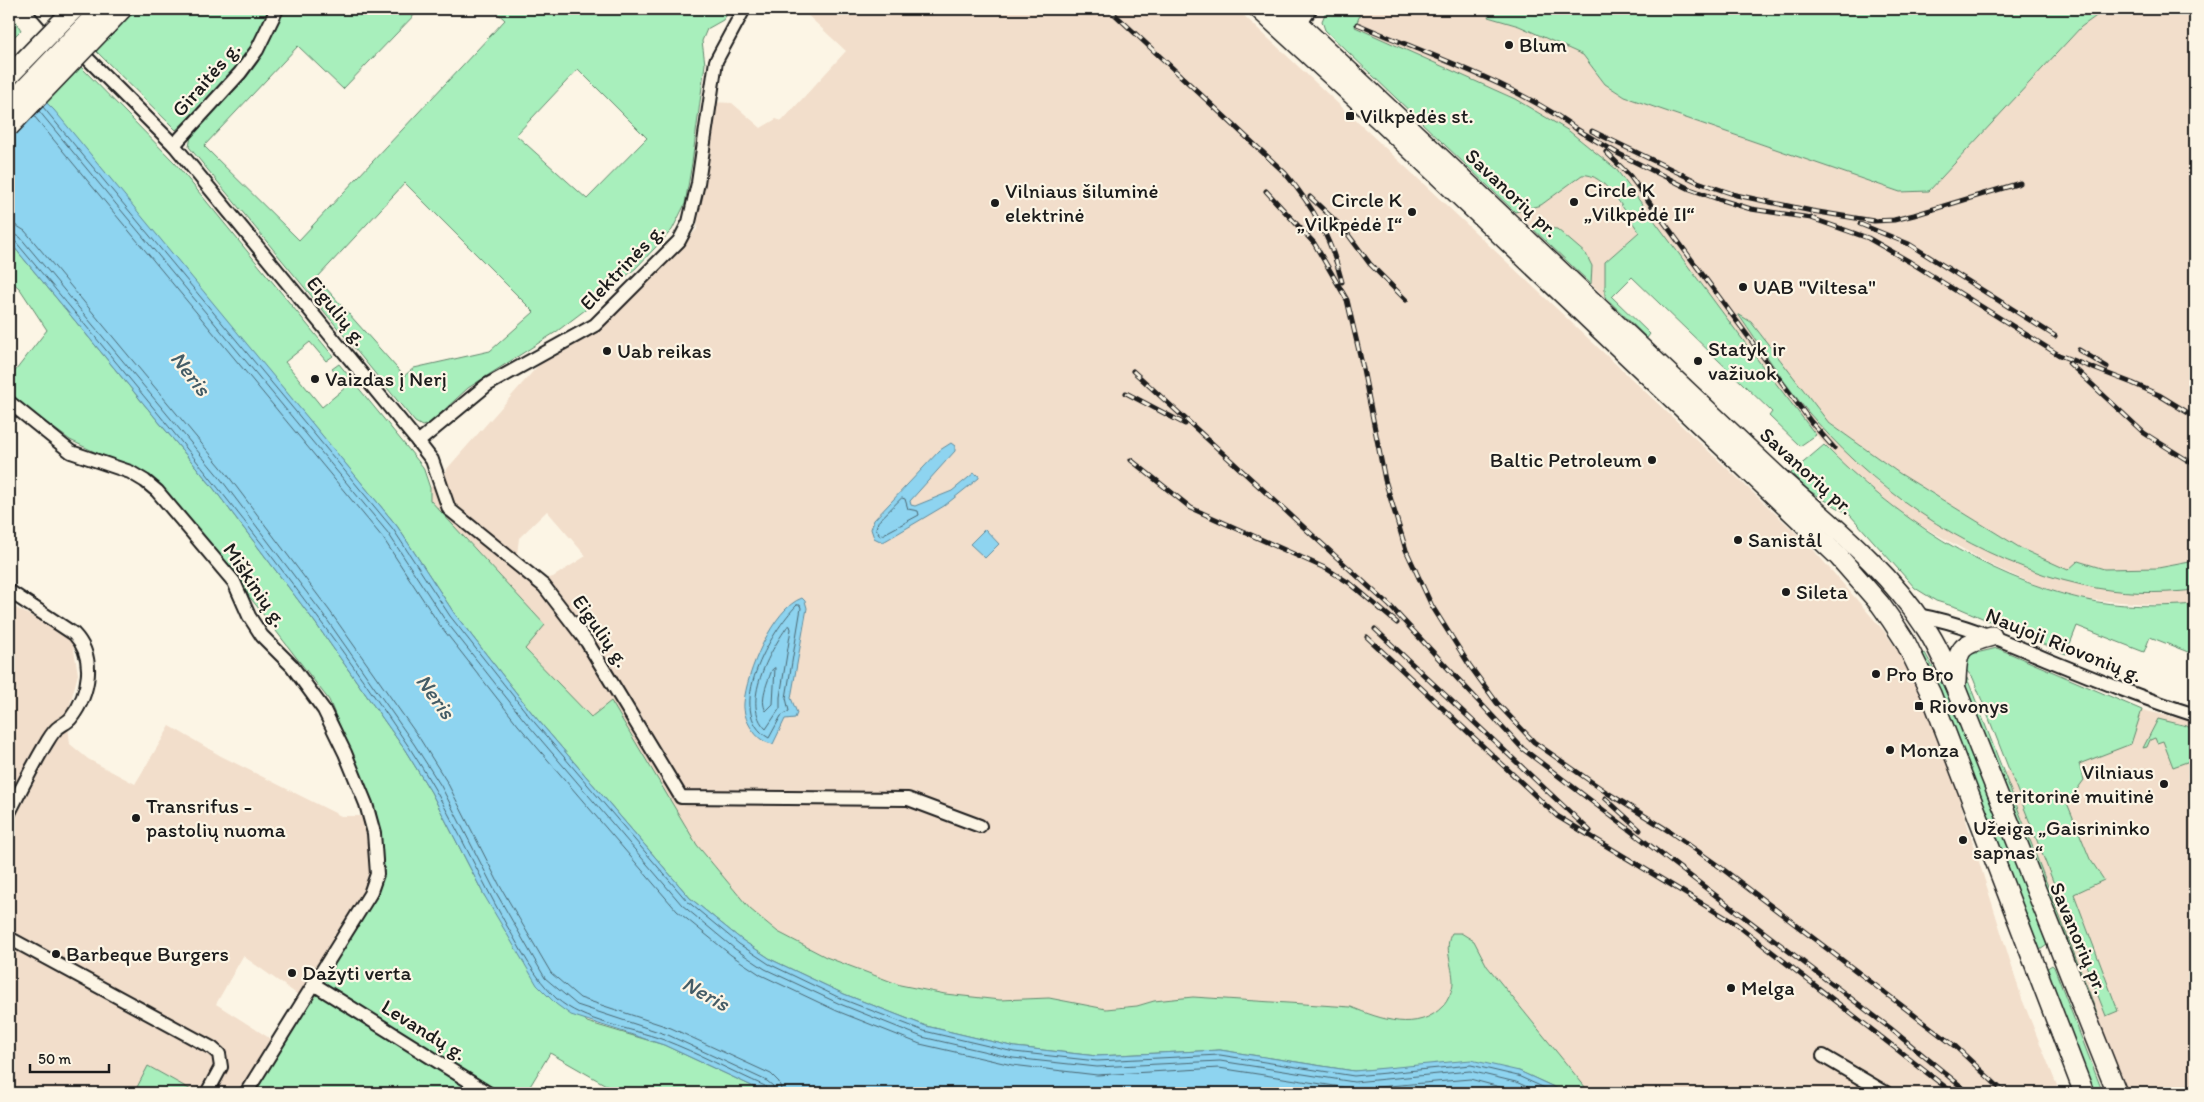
<svg xmlns="http://www.w3.org/2000/svg" width="2204" height="1102" viewBox="0 0 2204 1102" font-family="Itim,sans-serif">
	<rect width="100%" height="100%" fill="#fcf5e5"/>
	<filter id="ink" filterUnits="userSpaceOnUse"><feTurbulence type="fractalNoise" baseFrequency=".02" numOctaves="2"/><feDisplacementMap in="SourceGraphic" scale="10" xChannelSelector="R" yChannelSelector="G"/><feConvolveMatrix kernelMatrix="1 2 1 2 8 2 1 2 1" color-interpolation-filters="sRGB"/></filter>
	<g filter="url(#ink)">
		<g fill="#f2decb" fill-rule="evenodd">
			<path d="M801,9H1237L1811,547L1884,631L1908,665L1922,696L1950,769L2022,999L2060,1093H1590L1487,966L1474,941L1448,940L1453,984L1447,1002L1434,1016L1417,1022H1398L1371,1016L1350,1007L1193,997L1154,1001L1137,1006L1106,1009L1049,998L1000,1000L945,994L900,985L826,957L778,932L750,909L697,845L611,701L591,718L524,648L545,625L430,500V488L544,359L585,339L603,326L697,229L711,102L732,103L761,128L776,119L782,121L846,51ZM547,511L586,556L553,577L545,579L517,555L519,538Z"/>
			<path d="M1362,9H1492L1488,17L1519,26L1583,55L1605,84L1625,97L1900,192L1929,191L2081,27L2106,9H2195V561L2158,568L2104,569L2078,561L2068,570L2022,549L1899,473L1829,423L1751,322L1739,316L1815,420L1879,483L1932,520L1976,545L2041,573L2113,590L2172,592L2195,590V604L2173,606L2082,599L2041,587L1997,568L1909,519L1849,470L1816,435L1760,363L1616,169L1569,131L1515,99L1355,27Z"/>
			<path d="M1589,174L1602,180L1639,232L1605,262V297L1515,212L1541,205L1582,175Z"/>
			<path d="M9,604L64,634L73,644L78,674L67,716L70,744L88,759L135,784L170,726L221,756L341,816H364L372,861L371,876L365,890L301,997L243,956L216,1004L274,1041L240,1093H196L148,1066L134,1093H9Z"/>
			<path d="M2142,710L2195,722V1093H2123L1998,775Z"/>
		</g>
		<g fill="#a8efbc" stroke="#62866c" fill-rule="evenodd">
			<path d="M132,9H270L254,45L233,73L176,130L96,51L130,16L129,12Z"/>
			<path d="M282,9H420L343,89L298,46L204,146L299,240L505,20L493,9H731L723,20L707,29L702,41L705,64L692,163L685,204L672,230L636,268L593,304L556,332L468,388L429,424L422,426L415,422L189,147L191,136L246,78L258,62ZM578,69L647,138L587,199L516,135ZM405,183L534,312L490,351L414,368L404,376L317,278Z"/>
			<path d="M1327,9H1347L1360,15L1355,27L1515,99L1569,131L1616,169L1760,363L1816,435L1800,446L1769,416L1772,412L1632,277L1612,297L1650,334L1647,338L1605,297V262L1639,232C1627,215 1604,171 1582,175L1541,205L1515,212L1325,30L1322,21Z"/>
			<path d="M1492,9H2106L2081,27L1929,191L1900,192L1625,97L1605,84L1583,55L1519,26L1488,17Z"/>
			<path d="M9,11L21,30L9,42Z"/>
			<path d="M81,67L175,163L333,356L326,361L310,342L285,362L322,407L346,387L332,369L339,364L423,467L430,488V500L545,625L525,649L591,717L611,701L697,845L750,909L778,932L826,957L900,985L945,994L1000,1000L1049,998L1106,1009L1137,1006L1154,1001L1193,997L1351,1007C1380,1019 1418,1033 1443,1006C1448,1001 1453,989 1453,982C1453,966 1443,947 1452,933H1461L1474,941L1487,966L1590,1093H1567L1519,1071L1394,1068L1354,1071L1220,1050L1097,1056L1015,1047L926,1026L844,994L772,960L742,940L690,898L532,713L454,613L397,526L46,103Z"/>
			<path d="M1531,227L1557,229L1586,254L1592,266L1591,284Z"/>
			<path d="M9,241L211,485L314,621L405,750L431,792L484,895L587,1022L664,1045L767,1093H620L550,1053L526,1093H252L367,908L381,846L376,812L329,700L256,605L153,480L70,440L9,395V379L47,330L20,289L9,279Z"/>
			<path d="M1738,314L1751,322L1829,423L1899,473L2022,549L2068,570L2078,561L2104,569L2158,568L2195,561V590C2158,594 2119,594 2082,585C1980,562 1885,499 1816,421C1787,389 1763,350 1738,314Z"/>
			<path d="M1824,445C1894,516 1983,576 2082,599C2116,607 2161,607 2195,604L2193,654L2150,637L2144,652L2077,626L2066,654L1959,608L1936,601L1915,588L1850,515L1808,490L1791,473Z"/>
			<path d="M1997,648L2142,710L2131,744L2079,764L2084,780L2067,803L2090,859L2104,880L2074,894L2118,1011L2106,1016L1973,678L1966,670L1965,663L1972,654Z"/>
			<path d="M1925,653L1954,706L2047,945L2040,950L1922,655Z"/>
			<path d="M1964,677L1967,678L2098,1015L2095,1017L1962,684Z"/>
			<path d="M2158,719L2187,726L2195,732V759L2173,767L2163,741L2157,743L2155,738L2150,740L2147,747L2143,748Z"/>
			<path d="M2052,965L2054,967L2103,1093H2091L2046,969Z"/>
			<path d="M148,1066L193,1091L192,1093H134Z"/>
		</g>
		<g fill="#8ed4f0" stroke="#608a9b">
			<path d="M9,66L54,110L397,526L454,613L532,713L690,898L742,940L772,960L844,994L926,1026L1015,1047L1097,1056L1220,1050L1354,1071L1471,1060L1519,1071L1567,1093H767L664,1045L571,1015L556,1004L537,985L484,895L431,792L405,750L314,621L211,485L9,241Z"/>
			<path d="M951,443L955,446V451L910,501L911,505L915,506L952,491L974,473L979,476V478L944,506L885,541L882,542L874,538L871,529L874,520L940,450Z"/>
			<path d="M985,529L999,544L985,558L970,544Z"/>
			<path d="M802,598L805,601L807,608L791,698L797,713L795,718L785,719L773,744C765,743 758,738 754,732C748,725 743,713 744,703C746,674 773,608 802,598Z"/>
		</g>
		<g fill="none" stroke-linecap="round" stroke-linejoin="round">
			<g stroke="#4a6671" stroke-width="1">
				<path d="M43,107L393,529L450,616L529,716L687,901L739,944L769,964L842,999L924,1031L1014,1052L1097,1061L1220,1055L1354,1076L1471,1065L1518,1076L1556,1093"/>
				<path d="M39,111L388,533L445,620L524,720L682,905L735,949L765,969L840,1004L922,1037L1013,1058L1097,1067L1220,1061L1354,1082L1470,1071L1516,1082L1541,1093"/>
				<path d="M34,116L383,538L439,624L518,725L677,911L731,955L761,975L837,1011L920,1044L1012,1065L1097,1075L1219,1068L1354,1089L1470,1079L1522,1093"/>
				<path d="M9,225L17,226L25,231L226,473L329,610L420,739L447,782L500,886L551,973L580,998L671,1028L771,1074L779,1082L782,1093"/>
				<path d="M9,232L20,237L220,478L323,614L414,744L441,786L494,889L545,978L577,1005L668,1035L767,1081L773,1086L774,1093"/>
				<path d="M9,239L15,241C152,405 290,569 409,747C447,804 474,867 507,926C522,951 534,977 556,998C584,1023 629,1027 664,1040C698,1053 731,1071 765,1086L768,1093"/>
				<path d="M902,498L905,499L908,509L918,511L919,515L880,536L876,528L878,522Z"/>
				<path d="M797,605H800L801,608L786,698L789,711L781,716L769,738C723,712 771,631 797,605Z"/>
				<path d="M790,626L791,629L780,697V708L766,729C740,704 770,651 787,627Z"/>
				<path d="M775,668L773,704L766,711C759,700 768,681 772,670Z"/>
			</g>
			<defs>
				<g id="minor">
					<path d="M41,9L61,32"/>
					<path d="M77,48L174,145L418,442L432,460L449,509L544,586L587,642L681,797L908,799L980,826"/>
					<path d="M174,145L240,73L257,50L277,9"/>
					<path d="M9,402L71,452L130,472L145,481L157,491L234,582L249,616L262,636L292,666L324,710L345,753L366,804L374,833L377,874L370,894L246,1093"/>
					<path d="M418,442L487,385L595,325L679,241L689,222L698,183L716,61L744,9"/>
					<path d="M9,591L74,634C96,657 90,693 71,718C68,722 63,724 59,727C54,730 50,737 47,742C33,765 21,789 9,813"/>
					<path d="M1917,615C1962,623 2004,641 2046,659C2095,679 2144,699 2195,715"/>
					<path d="M9,938L212,1048L219,1054L221,1067L207,1093"/>
					<path d="M315,985L488,1093"/>
					<path d="M1823,1056L1886,1093"/>
				</g>
				<path id="major" d="M1292,33L1308,9"/>
				<g id="highway">
					<path d="M1259,9L1384,124L1838,556L1880,604L1892,621L1905,641L1931,694L2084,1093"/>
					<path d="M1283,9L1778,477C1830,524 1886,567 1925,627C1938,646 1947,668 1956,689L2117,1093"/>
					<path d="M106,26L122,9"/>
					<path d="M1956,682C1957,648 1959,645 1992,636"/>
				</g>
			</defs>
			<use href="#minor" stroke="#1c1c1c" stroke-width="16"/>
			<use href="#major" stroke="#1c1c1c" stroke-width="20"/>
			<use href="#highway" stroke="#1c1c1c" stroke-width="22"/>
			<use href="#minor" stroke="#fcf5e5" stroke-width="12"/>
			<use href="#major" stroke="#fcf5e5" stroke-width="16"/>
			<use href="#highway" stroke="#fcf5e5" stroke-width="19"/>
			<defs>
				<g id="rail">
					<path d="M1109,9L1285,173C1314,208 1331,238 1342,282"/>
					<path d="M1357,24C1429,55 1520,85 1582,133"/>
					<path d="M1578,130L1617,153L1690,189L1718,199L1751,209L1811,218L1868,238L1910,262L2059,355L2132,383L2159,395L2195,417"/>
					<path d="M1592,131L1698,182L1736,195L1812,211L1874,221L1894,220L1914,215L2020,183"/>
					<path d="M1606,152L1630,176L1811,422L1834,448"/>
					<path d="M1266,191L1314,243L1347,300L1362,364L1385,480L1406,550L1432,606L1470,666L1497,703L1534,742L1606,792L1669,831L1720,867L1956,1047L2005,1093"/>
					<path d="M1310,197L1344,229L1370,264L1406,300"/>
					<path d="M1860,224L1909,244L2055,336"/>
					<path d="M2079,350L2107,367"/>
					<path d="M2069,363L2144,433L2195,465"/>
					<path d="M1133,371L1390,606L1523,749L1890,1028L1969,1093"/>
					<path d="M1126,393L1185,424"/>
					<path d="M1131,460L1191,508L1327,569L1351,584L1397,623"/>
					<path d="M1375,629L1590,831"/>
					<path d="M1367,637L1557,816L1736,924L1953,1093"/>
					<path d="M1605,798L1640,830"/>
				</g>
			</defs>
			<use href="#rail" stroke="#1c1c1c" stroke-width="5"/>
			<use href="#rail" stroke="#fcf5e5" stroke-width="3" stroke-dasharray="9" stroke-linecap="butt"/>
			<defs>
				<g id="highway-bridge">
					<path d="M9,76L74,9"/>
					<path d="M9,105L95,15"/>
					<path d="M9,127L106,26"/>
				</g>
			</defs>
			<use href="#highway-bridge" stroke="#1c1c1c" stroke-width="22" stroke-linecap="butt"/>
			<use href="#highway-bridge" stroke="#fcf5e5" stroke-width="19"/>
		</g>
	</g>
	<g fill="#1c1c1c" stroke="#fcf5e5" stroke-width="2">
		<circle cx="1509" cy="45" r="5"/>
		<rect x="1345" y="111" width="10" height="10" rx="2.5"/>
		<circle cx="1574" cy="202" r="5"/>
		<circle cx="995" cy="203" r="5"/>
		<circle cx="1412" cy="212" r="5"/>
		<circle cx="1743" cy="287" r="5"/>
		<circle cx="607" cy="351" r="5"/>
		<circle cx="1698" cy="361" r="5"/>
		<circle cx="315" cy="379" r="5"/>
		<circle cx="1652" cy="460" r="5"/>
		<circle cx="1738" cy="540" r="5"/>
		<circle cx="1786" cy="592" r="5"/>
		<circle cx="1876" cy="674" r="5"/>
		<rect x="1914" y="701" width="10" height="10" rx="2.5"/>
		<circle cx="1890" cy="750" r="5"/>
		<circle cx="2164" cy="784" r="5"/>
		<circle cx="136" cy="818" r="5"/>
		<circle cx="1963" cy="840" r="5"/>
		<circle cx="56" cy="954" r="5"/>
		<circle cx="292" cy="973" r="5"/>
		<circle cx="1731" cy="988" r="5"/>
	</g>
	<g text-anchor="middle" stroke-width="4.5" stroke-linejoin="round" paint-order="stroke">
		<g font-size="21" fill="#1c1c1c" stroke="#fcf5e5" text-anchor="start">
			<text x="1519" y="52">Blum</text>
			<text x="1360" y="123">Vilkpėdės st.</text>
			<text x="1584" y="197">Circle K<tspan x="1584" dy="24">„Vilkpėdė II“</tspan></text>
			<text x="1005" y="198">Vilniaus šiluminė<tspan x="1005" dy="24">elektrinė</tspan></text>
			<text x="1402" y="207" text-anchor="end">Circle K<tspan x="1402" dy="24">„Vilkpėdė I“</tspan></text>
			<text x="1753" y="294">UAB "Viltesa"</text>
			<text x="1708" y="356">Statyk ir<tspan x="1708" dy="24">važiuok</tspan></text>
			<text x="617" y="358">Uab reikas</text>
			<text x="325" y="386">Vaizdas į Nerį</text>
			<text x="1642" y="467" text-anchor="end">Baltic Petroleum</text>
			<text x="1748" y="547">Sanistål</text>
			<text x="1796" y="599">Sileta</text>
			<text x="1886" y="681">Pro Bro</text>
			<text x="1929" y="713">Riovonys</text>
			<text x="1900" y="757">Monza</text>
			<text x="2154" y="779" text-anchor="end">Vilniaus<tspan x="2154" dy="24">teritorinė muitinė</tspan></text>
			<text x="146" y="813">Transrifus -<tspan x="146" dy="24">pastolių nuoma</tspan></text>
			<text x="1973" y="835">Užeiga „Gaisrininko<tspan x="1973" dy="24">sapnas“</tspan></text>
			<text x="66" y="961">Barbeque Burgers</text>
			<text x="302" y="980">Dažyti verta</text>
			<text x="1741" y="995">Melga</text>
		</g>
		<g font-size="21" fill="#1c1c1c" stroke="#fcf5e5">
			<text transform="translate(206 79) rotate(-49)" y="7">Giraitės g.</text>
			<text transform="translate(1512 193) rotate(43)" y="7">Savanorių pr.</text>
			<text transform="translate(622 267) rotate(-46)" y="7">Elektrinės g.</text>
			<text transform="translate(337 311) rotate(51)" y="7">Eigulių g.</text>
			<text transform="translate(1807 471) rotate(42)" y="7">Savanorių pr.</text>
			<text transform="translate(255 585) rotate(56)" y="7">Miškinių g.</text>
			<text transform="translate(601 631) rotate(55)" y="7">Eigulių g.</text>
			<text transform="translate(2064 645) rotate(22)" y="7">Naujoji Riovonių g.</text>
			<text transform="translate(2079 938) rotate(67)" y="7">Savanorių pr.</text>
			<text transform="translate(424 1030) rotate(32)" y="7">Levandų g.</text>
		</g>
		<g font-size="22" font-style="italic" fill="#445c66" stroke="#fcf5e5">
			<text transform="translate(191 373) rotate(52)" y="8">Neris</text>
			<text transform="translate(436 696) rotate(54)" y="8">Neris</text>
			<text transform="translate(706 993) rotate(29)" y="8">Neris</text>
		</g>
	</g>
	<rect width="2204" height="1102" fill="none" stroke="#fcf5e5" stroke-width="30"/>
	<rect x="15" y="15" width="2174" height="1072" fill="none" stroke="#1c1c1c" stroke-width="2" filter="url(#ink)"/>
	<path d="M30 1064v8h79v-8" fill="none" stroke="#1c1c1c" stroke-width="2.5"/>
	<text x="38" y="1064" font-size="15" fill="#1c1c1c" stroke="#fcf5e5" stroke-width="4" paint-order="stroke">50 m</text>
</svg>
